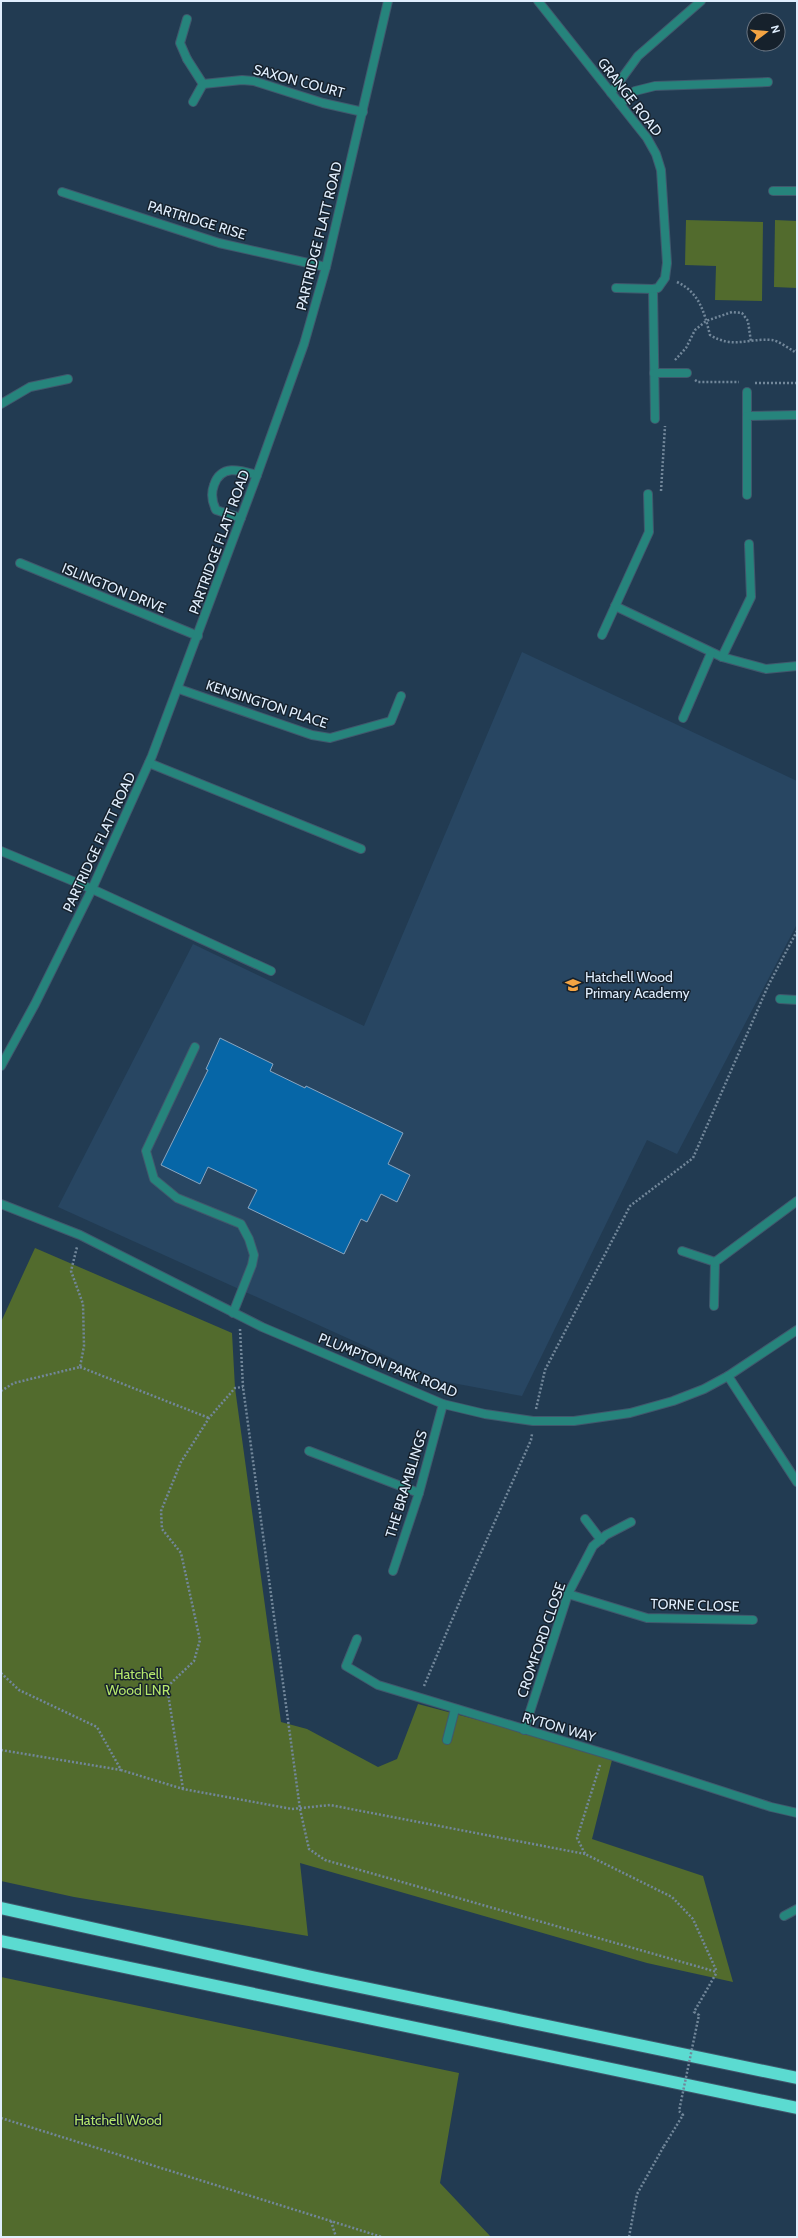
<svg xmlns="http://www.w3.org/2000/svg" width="798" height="2238" viewBox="0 0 798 2238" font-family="Cabin,sans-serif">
	<rect width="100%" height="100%" fill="#223b52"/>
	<path fill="#284662" d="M522,652L797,781V924L677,1154L647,1140L522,1396L442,1381L58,1207L193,944L364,1026Z"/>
	<g fill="#526b2d">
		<path d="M686,220L763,222L762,301L715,300L716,266L685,265Z"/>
		<path d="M775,220L797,221V288L774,287Z"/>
		<path d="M35,1248L232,1333L235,1388L281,1722L307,1729L378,1767L397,1759L418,1704L613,1756L592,1839L703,1876L733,1982L647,1963L300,1863L308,1936L74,1897L1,1881V1322Z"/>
		<path d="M1,1977L459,2073L440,2183L491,2237H1Z"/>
	</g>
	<path fill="#0666a7" stroke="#8aa6c1" d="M220,1038L273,1064L270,1071L305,1088L306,1086L403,1133L388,1164L410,1175L397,1202L381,1194L367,1222L361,1219L344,1254L248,1208L257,1190L208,1167L200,1184L161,1165L208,1070L206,1069Z"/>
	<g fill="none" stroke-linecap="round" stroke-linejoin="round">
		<defs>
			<g id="service">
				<path d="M187,19L180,43L187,59"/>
				<path d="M611,93L638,56L701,1"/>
				<path d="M620,104L635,91L655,86L768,82"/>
				<path d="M773,191H797"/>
				<path d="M241,518L216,510C212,502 211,493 214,485C221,464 240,470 257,475"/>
				<path d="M149,763L361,849"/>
				<path d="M92,889L271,971"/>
				<path d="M195,1047L146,1151L154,1179L177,1198L241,1224L249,1239L254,1255L252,1265L233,1313"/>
			</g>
			<g id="minor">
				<path d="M538,1L647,138L656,154L661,170L667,263L665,278L658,288L653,289L655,419"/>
				<path d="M187,59L203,84L193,102"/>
				<path d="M203,84L242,80L254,81L323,103L363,112"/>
				<path d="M62,192L219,243L326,267"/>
				<path d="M616,288L653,289"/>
				<path d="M654,373H687"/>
				<path d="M747,392V416"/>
				<path d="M1,404L30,387L68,379"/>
				<path d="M747,495V416L797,415"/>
				<path d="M20,563L198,636"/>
				<path d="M615,606L722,657L766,669L797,666"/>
				<path d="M602,635L649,532L648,494"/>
				<path d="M722,657L751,597L749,544"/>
				<path d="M179,689L312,735L330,738L391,721L401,696"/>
				<path d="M683,718L711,653"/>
				<path d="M1,851L92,889"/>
				<path d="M780,999L797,1000"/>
				<path d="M1,1066L35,1004L92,889L152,756L257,475L304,344L326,267L388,1"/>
				<path d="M1,1204L80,1235L262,1327L443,1404L485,1414L533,1421H574L630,1413L673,1401L704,1389L728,1376L797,1330"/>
				<path d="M682,1251L715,1262L714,1306"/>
				<path d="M715,1262L797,1201"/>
				<path d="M728,1376L797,1482"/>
				<path d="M309,1451L419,1493"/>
				<path d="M585,1519L601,1540"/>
				<path d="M393,1571L419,1493L443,1404"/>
				<path d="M568,1594L647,1618L753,1620"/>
				<path d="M357,1639L346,1666L378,1685L613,1756L771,1807L797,1813"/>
				<path d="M524,1730L568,1594L593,1546L606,1535L631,1522"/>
				<path d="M447,1740L455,1709"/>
				<path d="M784,1916L797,1909"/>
			</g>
			<g id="motorway">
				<path d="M1,1908L312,1977L797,2078"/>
				<path d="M1,1941L797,2108"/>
			</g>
		</defs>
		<use href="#service" stroke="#40586d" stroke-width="10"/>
		<use href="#minor" stroke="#40586d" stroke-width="10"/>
		<use href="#motorway" stroke="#40586d" stroke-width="14"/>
		<g stroke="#72879a" stroke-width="2.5" stroke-dasharray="2 2" stroke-linecap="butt">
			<path d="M677,282C700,293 704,312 710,335C733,349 748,338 772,340C779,341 788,348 795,352L797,350"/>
			<path d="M675,360L686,348L695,330L706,321L732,312L742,313L748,321L751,342"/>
			<path d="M695,380L698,382H739"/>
			<path d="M755,383H797"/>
			<path d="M661,491L665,426"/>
			<path d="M240,1329L243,1387L300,1809L309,1849L325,1860L717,1972"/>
			<path d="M80,1367L209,1418"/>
			<path d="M1,1391L14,1383L80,1367L84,1346L83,1304L71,1271L77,1247"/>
			<path d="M536,1409L545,1370L630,1206L693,1158L768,986L797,931"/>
			<path d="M1,1673L19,1690L97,1727L121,1770L183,1789L292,1809L330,1805L585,1854"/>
			<path d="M424,1686L468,1582L531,1440L532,1434"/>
			<path d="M1,1750L121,1770"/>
			<path d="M600,1765L577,1838L585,1854L672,1897L693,1919L717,1972"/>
			<path d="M183,1789L167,1687L194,1661L200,1640L181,1553L162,1529L161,1511L181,1462L209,1418L235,1388L243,1387"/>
			<path d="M1,2118L382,2237"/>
			<path d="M331,2221L336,2237"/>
			<path d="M629,2237L637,2194L664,2146"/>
		</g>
		<use href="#service" stroke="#26847c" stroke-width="8"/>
		<use href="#minor" stroke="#26847c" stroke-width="8"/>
		<use href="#motorway" stroke="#5bdbd1" stroke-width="12"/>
		<path stroke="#72879a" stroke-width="2.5" stroke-dasharray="2 2" stroke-linecap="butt" d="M664,2146L683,2115L679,2111L699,2015L694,2012L717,1972"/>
	</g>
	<defs>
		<symbol id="school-bare" viewBox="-9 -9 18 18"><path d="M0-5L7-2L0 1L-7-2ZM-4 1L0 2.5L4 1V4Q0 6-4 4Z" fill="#f4a443" stroke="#16212c" stroke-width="2.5" paint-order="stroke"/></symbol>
	</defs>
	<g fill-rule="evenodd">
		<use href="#school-bare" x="562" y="974" width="22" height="22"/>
	</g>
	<g text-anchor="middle" stroke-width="3" stroke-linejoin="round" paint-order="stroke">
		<g font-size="14" fill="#e0eefd" stroke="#16212c">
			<text transform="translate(299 81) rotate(15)" y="5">SAXON COURT</text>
			<text transform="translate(630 97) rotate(52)" y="5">GRANGE ROAD</text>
			<text transform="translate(197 220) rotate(17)" y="5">PARTRIDGE RISE</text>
			<text transform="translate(319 236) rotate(-76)" y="5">PARTRIDGE FLATT ROAD</text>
			<text transform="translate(219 542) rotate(-70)" y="5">PARTRIDGE FLATT ROAD</text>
			<text transform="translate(114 588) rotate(22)" y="5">ISLINGTON DRIVE</text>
			<text transform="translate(267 704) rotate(18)" y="5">KENSINGTON PLACE</text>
			<text transform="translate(99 842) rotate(-65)" y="5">PARTRIDGE FLATT ROAD</text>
			<text transform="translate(388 1365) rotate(22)" y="5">PLUMPTON PARK ROAD</text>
			<text transform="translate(406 1484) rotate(-73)" y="5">THE BRAMBLINGS</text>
			<text transform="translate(695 1605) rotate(2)" y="5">TORNE CLOSE</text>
			<text transform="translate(541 1640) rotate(-71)" y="5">CROMFORD CLOSE</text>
			<text transform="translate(559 1727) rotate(16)" y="5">RYTON WAY</text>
		</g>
		<g font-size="14" fill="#e0eefd" stroke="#16212c" text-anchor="start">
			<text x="585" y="982">Hatchell Wood<tspan x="585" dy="16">Primary Academy</tspan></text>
		</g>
		<g font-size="14" fill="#b5e66c" stroke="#16212c">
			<text x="138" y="1679">Hatchell<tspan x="138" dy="16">Wood LNR</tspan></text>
			<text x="118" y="2125">Hatchell Wood</text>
		</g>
	</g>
	<rect width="798" height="2238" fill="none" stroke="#e0eefd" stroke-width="4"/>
	<g transform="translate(766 32) rotate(74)"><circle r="19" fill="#16212c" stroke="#677380"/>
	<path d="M0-3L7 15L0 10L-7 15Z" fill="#f4a443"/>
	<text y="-6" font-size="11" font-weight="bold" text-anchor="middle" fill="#e0eefd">N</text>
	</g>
</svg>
